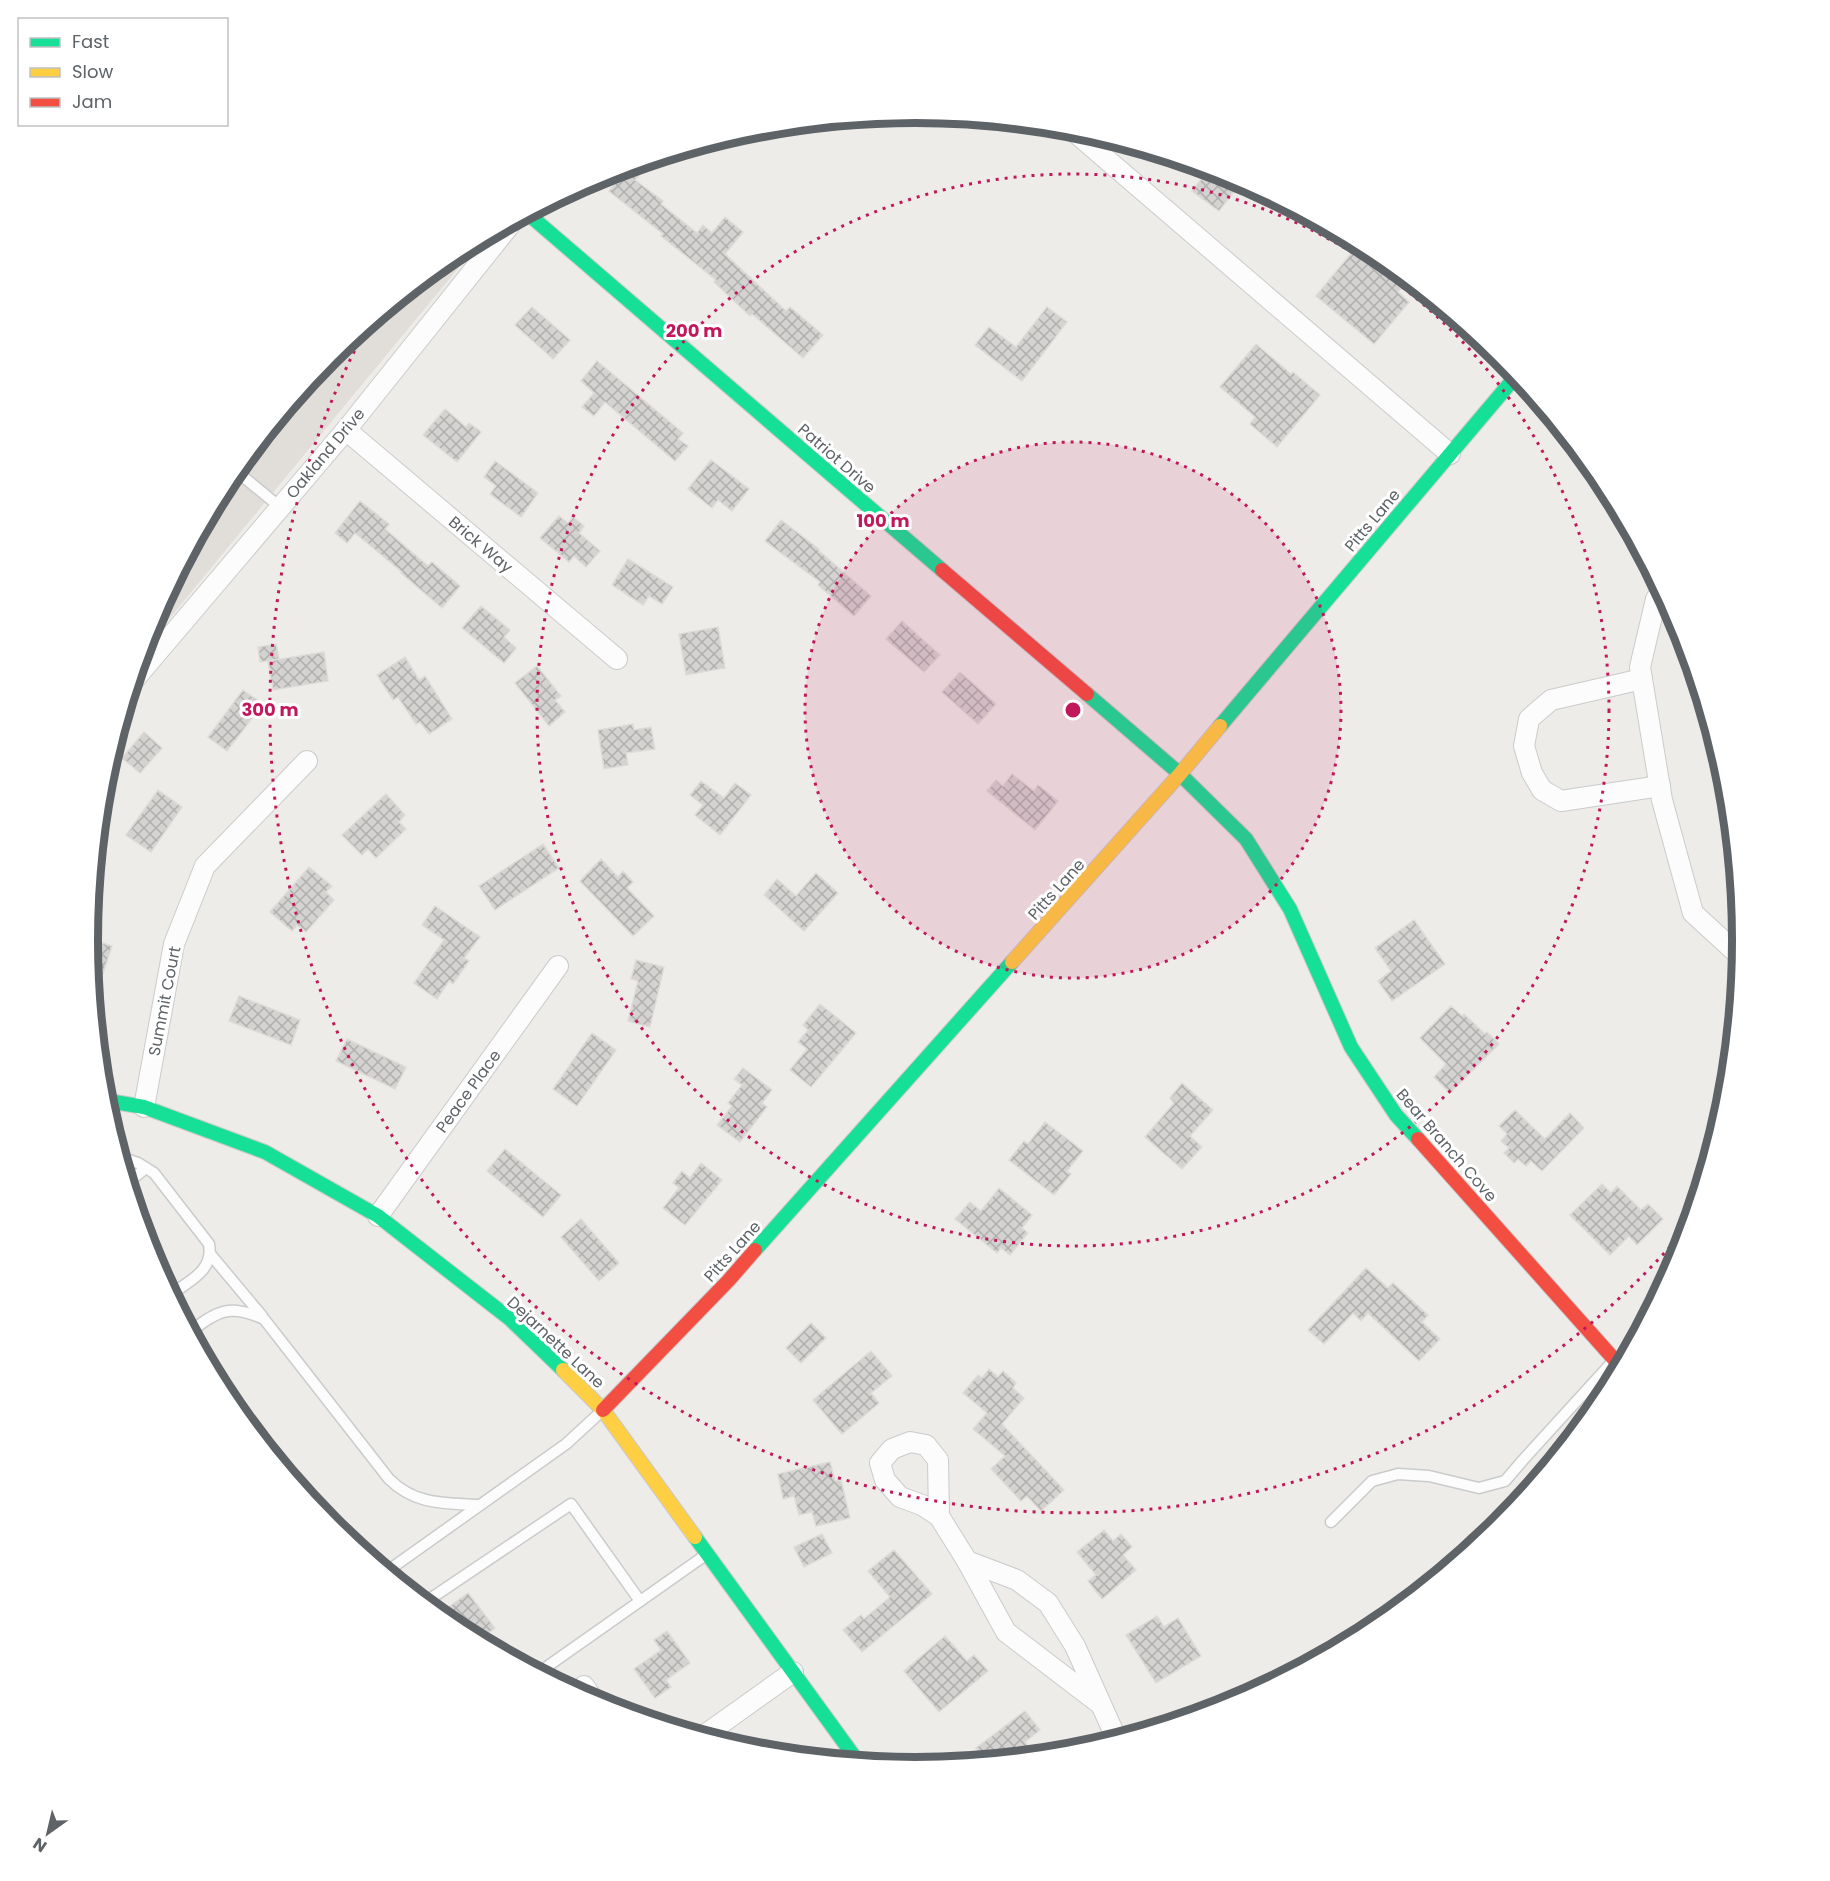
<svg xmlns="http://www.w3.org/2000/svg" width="1830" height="1881" viewBox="0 0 1830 1881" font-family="Poppins,sans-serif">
	<defs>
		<pattern id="building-cross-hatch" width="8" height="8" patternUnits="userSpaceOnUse" patternTransform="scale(1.5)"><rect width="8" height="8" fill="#d4d3d2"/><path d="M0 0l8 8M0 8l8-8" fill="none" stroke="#afafae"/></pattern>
	</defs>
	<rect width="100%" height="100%" fill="#eeece9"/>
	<path fill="#e1ded9" d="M484,237L322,433L142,652L150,623L227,480L330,355L455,252Z"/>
	<g fill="url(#building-cross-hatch)" stroke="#dedcd8" stroke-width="1.5">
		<path d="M634,165L643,171L635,180L663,201L661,204L697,233L703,225L712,233L725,217L743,232L725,254L786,311L790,307L823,335L803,358L752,314L750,316L714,282L716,280L661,236L663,234L609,191L628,166Z"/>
		<path d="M1209,169L1232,176L1242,181L1219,211L1192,191Z"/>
		<path d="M1354,250L1385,276L1390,271L1405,283L1398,292L1409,302L1374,344L1316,296Z"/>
		<path d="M532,307L570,340L553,359L515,325Z"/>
		<path d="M1047,307L1067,322L1022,381L975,345L989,327L1016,347Z"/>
		<path d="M1256,344L1291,374L1293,372L1320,395L1277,447L1250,424L1255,417L1220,387Z"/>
		<path d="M597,361L683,433L678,439L688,446L675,461L605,402L594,416L582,407L594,393L581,381Z"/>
		<path d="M445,409L466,427L469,423L481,432L457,462L423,435Z"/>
		<path d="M711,460L749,489L732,511L718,500L712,508L688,489Z"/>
		<path d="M495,461L538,493L521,517L490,494L496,486L484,477Z"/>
		<path d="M360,501L389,524L385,529L428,566L432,562L460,586L442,608L401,573L402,572L355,533L347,543L335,533Z"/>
		<path d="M559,516L568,523L573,517L584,526L579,533L600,551L586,567L574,556L569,562L540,538Z"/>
		<path d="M781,520L819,549L818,550L871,596L854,616L818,585L820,582L765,541Z"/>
		<path d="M628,559L673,587L662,604L649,596L643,605L612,585Z"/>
		<path d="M481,606L510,630L504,637L516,648L504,663L462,628Z"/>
		<path d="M902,621L940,655L924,672L886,639Z"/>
		<path d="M718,627L725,668L686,675L679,634Z"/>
		<path d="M276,644L279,659L260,662L258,647Z"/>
		<path d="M324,652L328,681L273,690L268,661Z"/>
		<path d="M405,657L419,680L425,676L452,719L429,734L420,722L416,724L398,697L393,700L377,675Z"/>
		<path d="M537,666L561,696L555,700L565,712L549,726L515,683Z"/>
		<path d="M960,672L996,704L978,724L942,692Z"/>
		<path d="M243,690L263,704L227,751L208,737Z"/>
		<path d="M633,724L634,730L651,727L655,749L626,753L628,765L604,769L598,730Z"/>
		<path d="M144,732L162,748L140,773L122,758Z"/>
		<path d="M1012,774L1034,791L1038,785L1058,801L1035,830L987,791L996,780L1003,786Z"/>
		<path d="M701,781L724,798L735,783L751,795L720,835L695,815L703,805L690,795Z"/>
		<path d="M158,790L182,807L151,852L126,835Z"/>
		<path d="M386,794L405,815L399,822L406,829L376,858L368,849L362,855L342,835Z"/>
		<path d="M543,844L559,868L495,910L479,886Z"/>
		<path d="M601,859L618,877L623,871L633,882L627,888L654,916L633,936L580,881Z"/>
		<path d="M309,867L332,886L326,892L334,900L306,932L297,925L292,931L270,912Z"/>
		<path d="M816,873L838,893L804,931L764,895L777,879L796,896Z"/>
		<path d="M435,906L480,937L464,958L469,961L453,984L449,981L437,999L414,983L444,940L422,925Z"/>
		<path d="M1414,920L1445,964L1392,1001L1378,981L1391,971L1375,948Z"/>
		<path d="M87,938L112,946L93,1004L87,940Z"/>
		<path d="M636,960L664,967L650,1027L628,1021L638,981L631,979Z"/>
		<path d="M239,996L300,1020L291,1045L229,1021Z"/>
		<path d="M820,1004L856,1033L811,1087L790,1070L807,1049L798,1042L808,1030L803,1025Z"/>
		<path d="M1451,1006L1462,1016L1464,1014L1485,1034L1487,1032L1499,1044L1450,1093L1434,1077L1446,1064L1420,1038Z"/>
		<path d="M592,1033L616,1050L577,1106L553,1089Z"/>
		<path d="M347,1039L406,1067L395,1089L336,1061Z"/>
		<path d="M743,1068L772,1090L762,1103L767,1107L740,1142L717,1125L732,1106L728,1103L742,1085L734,1079Z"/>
		<path d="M1182,1083L1213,1110L1190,1136L1202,1147L1182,1169L1145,1137L1174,1103L1170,1098Z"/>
		<path d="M1515,1110L1545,1139L1570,1113L1584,1128L1542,1171L1531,1161L1526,1166L1518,1159L1514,1163L1504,1153L1509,1148L1501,1141L1507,1134L1499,1126Z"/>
		<path d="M1045,1122L1083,1151L1067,1171L1071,1174L1054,1195L1009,1160L1024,1141L1028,1144Z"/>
		<path d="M505,1149L561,1195L543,1217L487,1171Z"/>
		<path d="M701,1163L722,1180L685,1225L663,1208L679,1188L673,1183L682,1171L690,1178Z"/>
		<path d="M1602,1184L1611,1193L1617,1186L1641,1210L1648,1204L1663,1219L1637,1245L1629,1236L1610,1255L1570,1215Z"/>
		<path d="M999,1188L1032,1215L1022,1228L1028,1233L1010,1255L1001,1248L997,1253L955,1219L970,1202L981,1211Z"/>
		<path d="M581,1219L619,1263L599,1281L561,1237Z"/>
		<path d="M1366,1268L1388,1288L1393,1283L1428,1315L1422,1322L1440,1339L1419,1361L1368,1313L1361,1321L1353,1313L1324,1344L1308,1330Z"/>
		<path d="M811,1323L826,1338L801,1363L786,1348Z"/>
		<path d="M871,1351L892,1376L871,1393L879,1403L842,1434L813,1400Z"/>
		<path d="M989,1369L998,1377L1003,1371L1016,1383L1013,1388L1024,1398L1002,1424L1064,1490L1041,1511L1027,1496L1021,1501L991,1469L1005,1456L973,1429L987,1413L963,1393L978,1375L982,1378Z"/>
		<path d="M830,1462L835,1481L841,1480L850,1518L816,1526L812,1512L799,1515L794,1496L783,1499L778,1474Z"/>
		<path d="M1104,1530L1113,1541L1121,1534L1132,1547L1123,1555L1136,1570L1102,1599L1088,1581L1096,1575L1077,1552Z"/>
		<path d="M822,1534L832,1553L804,1567L794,1547Z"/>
		<path d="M894,1550L932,1594L862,1652L843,1630L861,1615L864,1619L890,1597L868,1571Z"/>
		<path d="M468,1593L495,1628L478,1641L455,1629L438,1615Z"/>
		<path d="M1157,1616L1164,1627L1178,1618L1201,1656L1156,1683L1126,1635Z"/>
		<path d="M667,1631L690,1663L666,1680L671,1687L655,1698L634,1669L661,1650L654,1640Z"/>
		<path d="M945,1636L967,1661L974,1655L988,1671L939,1712L904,1671Z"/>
		<path d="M1025,1711L1040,1730L1025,1742L1036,1757L986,1761L976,1748Z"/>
	</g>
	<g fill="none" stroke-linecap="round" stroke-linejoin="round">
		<defs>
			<g id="lane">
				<path d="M235,470L280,507"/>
				<path d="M120,1157L138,1163L154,1173L209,1244C214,1271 189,1281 170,1295"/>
				<path d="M127,1183L146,1168"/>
				<path d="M211,1255L262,1316"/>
				<path d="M190,1332C218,1310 230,1304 264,1319L389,1479C415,1505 444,1503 479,1505"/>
				<path d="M1331,1522L1372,1481L1398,1474L1429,1476L1479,1488L1505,1481L1523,1460L1614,1360"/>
				<path d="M386,1572L566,1444L603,1410"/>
				<path d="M424,1603L571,1504L640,1601"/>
				<path d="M538,1673L707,1554"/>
			</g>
			<g id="street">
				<path d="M1070,128L1450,454"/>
				<path d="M346,430L617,659"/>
				<path d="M1662,590L1656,599L1640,667L1662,800L1693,913L1741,957"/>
				<path d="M1642,679L1551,700L1529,719L1524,746L1532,773L1542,790L1561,801L1660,786"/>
				<path d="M133,681L346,430L513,221"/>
				<path d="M144,1107L174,944L205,866L307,761"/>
				<path d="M378,1216L558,966"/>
				<path d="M939,1516L938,1460L926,1445L910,1442L892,1449L880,1463L885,1480L900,1497L922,1505L939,1516L967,1561L1006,1632L1099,1703"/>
				<path d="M967,1561L1017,1580L1048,1603L1075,1646L1117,1740"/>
				<path d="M584,1686L597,1705"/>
				<path d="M702,1737L793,1672"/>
			</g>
			<g id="fast">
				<path d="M527,213L942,570"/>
				<path d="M1087,694L1180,774L1246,839L1290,909L1351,1047L1396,1115L1418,1139"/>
				<path d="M1220,726L1517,375"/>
				<path d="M103,1100L144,1107L265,1152L378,1216L510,1319L563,1370"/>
				<path d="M755,1250L1012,962"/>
				<path d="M695,1537L859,1763"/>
			</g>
			<g id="slow">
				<path d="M1012,962L1180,774L1220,726"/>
				<path d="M563,1370L603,1410L695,1537"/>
			</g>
			<g id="jam">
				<path d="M942,570L1087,694"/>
				<path d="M1418,1139L1621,1367"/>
				<path d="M603,1410L729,1280L755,1250"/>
			</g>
		</defs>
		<use href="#lane" stroke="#cacbcb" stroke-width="13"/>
		<use href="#street" stroke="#cacbcb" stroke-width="22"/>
		<use href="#fast" stroke="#c9c9ca" stroke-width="16"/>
		<use href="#slow" stroke="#c9c9ca" stroke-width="16"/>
		<use href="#jam" stroke="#c9c9ca" stroke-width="16"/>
		<use href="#lane" stroke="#fcfcfc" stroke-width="10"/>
		<use href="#street" stroke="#fcfcfc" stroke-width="20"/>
		<use href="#fast" stroke="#16e098" stroke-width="14"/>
		<use href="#slow" stroke="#ffcf43" stroke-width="14"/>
		<use href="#jam" stroke="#f24e42" stroke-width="14"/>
	</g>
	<circle cx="1073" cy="710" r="268" fill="#c2185b" fill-opacity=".12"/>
	<g fill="none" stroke="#c2185b" stroke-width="3" stroke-dasharray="3 6">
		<circle cx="1073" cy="710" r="268"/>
		<circle cx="1073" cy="710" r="536"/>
		<path d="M1688 1226A803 803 0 0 1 367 327"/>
	</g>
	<g text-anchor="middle" stroke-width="6" stroke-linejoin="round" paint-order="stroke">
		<g font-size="16" fill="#5e6367" stroke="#fff">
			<text transform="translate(325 453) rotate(-50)" y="6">Oakland Drive</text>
			<text transform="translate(837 458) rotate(41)" y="6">Patriot Drive</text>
			<text transform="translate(1372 520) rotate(-50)" y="6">Pitts Lane</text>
			<text transform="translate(481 544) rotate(40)" y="6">Brick Way</text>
			<text transform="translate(1056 889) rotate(-48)" y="6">Pitts Lane</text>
			<text transform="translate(164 1001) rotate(-79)" y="6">Summit Court</text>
			<text transform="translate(468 1091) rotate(-54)" y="6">Peace Place</text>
			<text transform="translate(1447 1145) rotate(49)" y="6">Bear Branch Cove</text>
			<text transform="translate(732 1251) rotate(-48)" y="6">Pitts Lane</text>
			<text transform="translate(556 1342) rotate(43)" y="6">Dejarnette Lane</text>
		</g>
	</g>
	<path d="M0 0H1830V1881H0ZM98 940a817 817 0 1 1 1634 0a817 817 0 1 1-1634 0Z" fill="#fff" fill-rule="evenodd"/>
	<path fill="none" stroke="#5e6367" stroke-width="8" d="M98 940a817 817 0 1 1 1634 0a817 817 0 1 1-1634 0Z"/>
	<circle cx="1073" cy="710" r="9" fill="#c2185b" stroke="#fff" stroke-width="3"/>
	<g font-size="18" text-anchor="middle" font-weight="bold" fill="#c2185b" stroke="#fff" stroke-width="6" stroke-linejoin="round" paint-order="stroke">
		<text x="694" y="337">200 m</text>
		<text x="883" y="527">100 m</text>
		<text x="270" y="716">300 m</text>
	</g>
	<rect x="18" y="18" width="210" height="108" fill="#ffffff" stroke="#bfc1c2" stroke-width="1.5"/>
	<rect x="30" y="38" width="30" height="9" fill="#16e098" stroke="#bfc1c2" stroke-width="1.5"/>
	<text x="72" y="48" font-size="18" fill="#5e6367">Fast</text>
	<rect x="30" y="68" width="30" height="9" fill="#ffcf43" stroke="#bfc1c2" stroke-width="1.5"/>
	<text x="72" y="78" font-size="18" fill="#5e6367">Slow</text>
	<rect x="30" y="98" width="30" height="9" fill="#f24e42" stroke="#bfc1c2" stroke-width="1.5"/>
	<text x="72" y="108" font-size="18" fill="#5e6367">Jam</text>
	<g transform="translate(48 1833) rotate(214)" stroke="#ffffff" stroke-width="4.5" paint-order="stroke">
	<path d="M0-4.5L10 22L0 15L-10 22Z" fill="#5e6367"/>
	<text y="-9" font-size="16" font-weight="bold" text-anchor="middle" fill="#5e6367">N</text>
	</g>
</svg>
